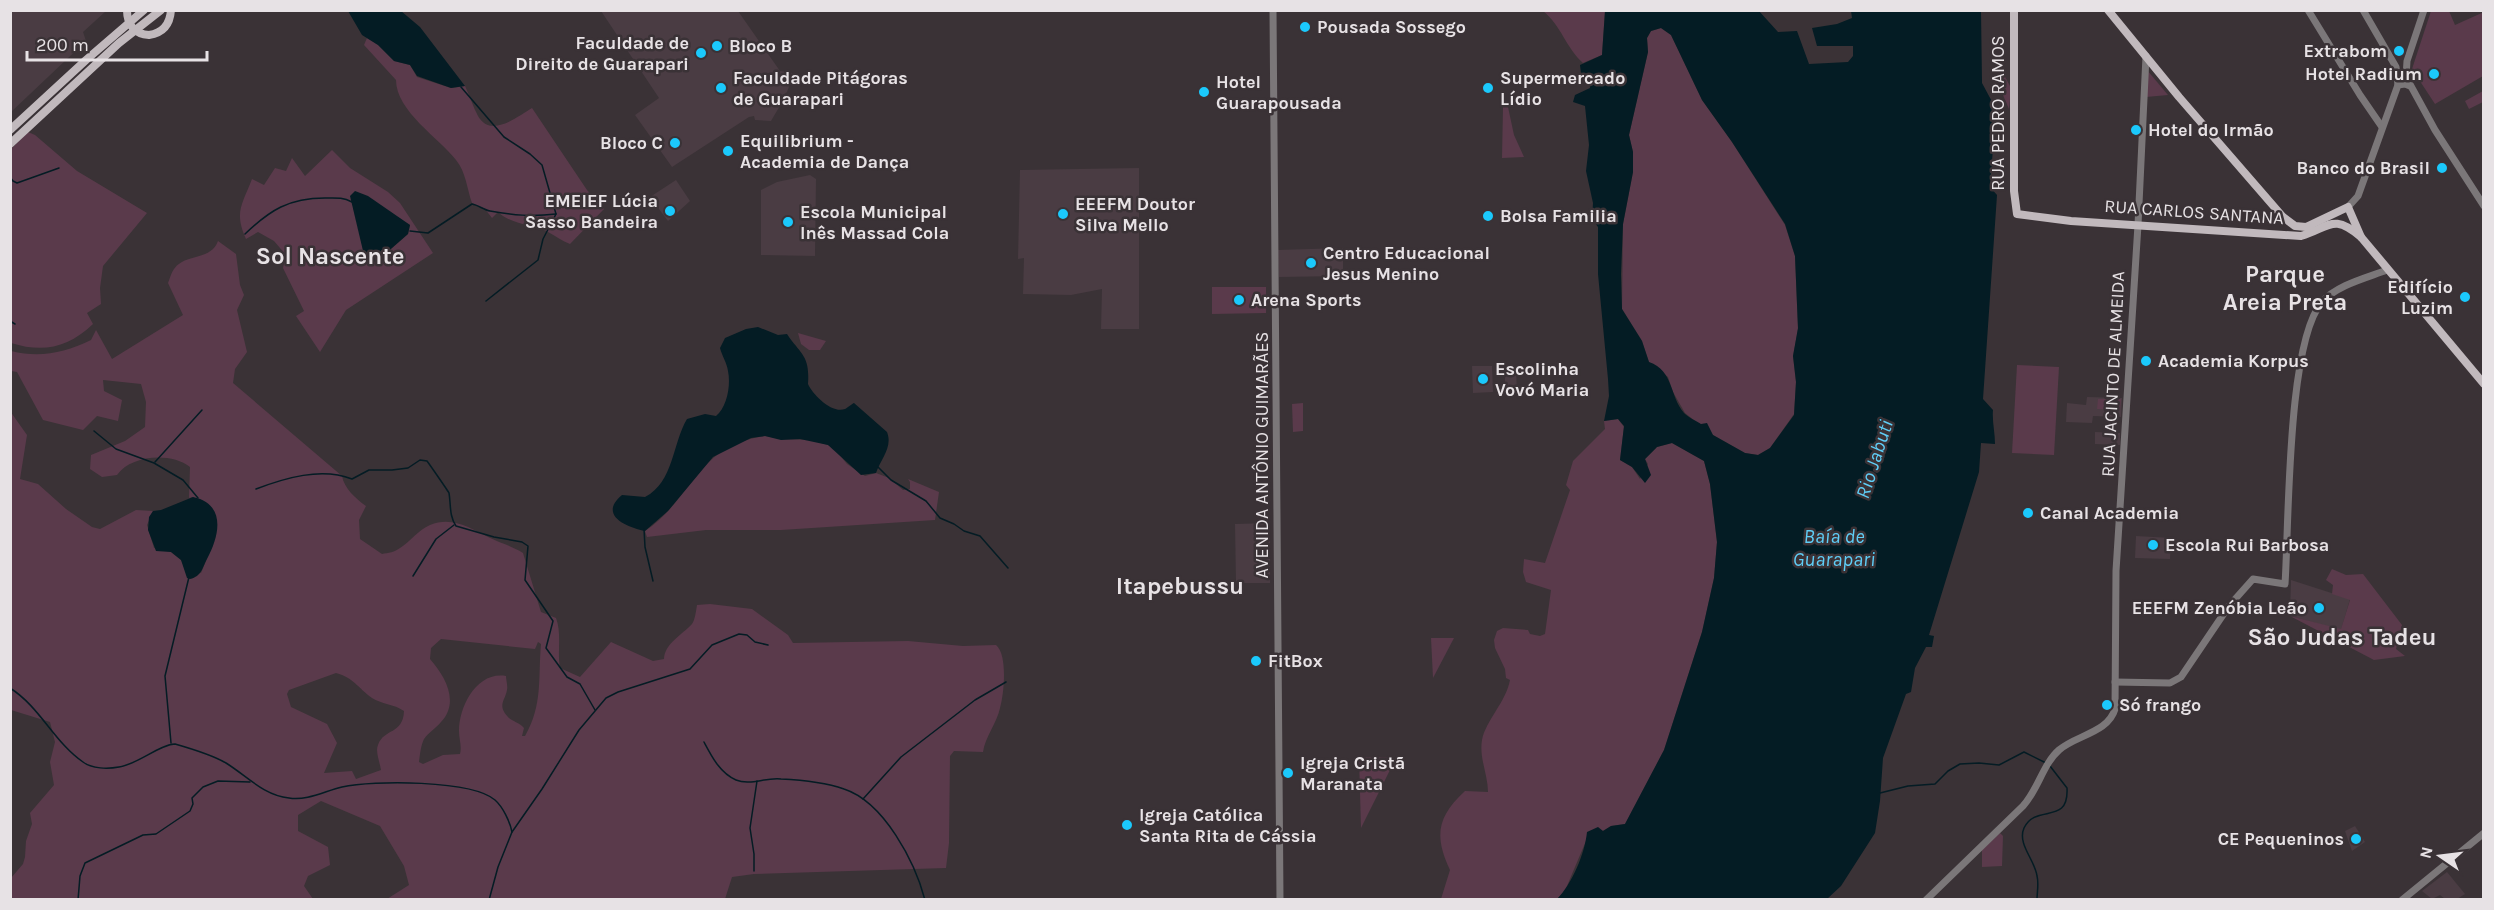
<svg xmlns="http://www.w3.org/2000/svg" width="2494" height="910" viewBox="0 0 2494 910" font-family="Karla,sans-serif">
	<rect width="100%" height="100%" fill="#3a3236"/>
	<g fill="#4a3c43">
		<path d="M11,10L106,11L83,32L86,41L11,112Z"/>
		<path d="M601,11H738L780,71L793,73L790,84L787,92L782,96L781,104L771,121L755,120L754,116L749,117L672,167L635,115L659,98Z"/>
		<path d="M1139,168V329H1101L1102,289L1071,295L1023,294L1024,258L1018,259L1020,170Z"/>
		<path d="M810,175L816,179L815,256L761,255V190L777,182Z"/>
		<path d="M676,180L690,201L668,221L650,197Z"/>
		<path d="M1343,248V276L1279,277L1278,250Z"/>
		<path d="M1472,366H1492L1493,392L1473,393Z"/>
		<path d="M1516,370L1517,392L1505,393V370Z"/>
		<path d="M2087,397L2122,398L2121,417L2093,416L2092,423L2066,422L2067,403L2086,405Z"/>
		<path d="M2095,432L2120,433V445L2095,444Z"/>
		<path d="M1270,523V583H1236L1235,524Z"/>
		<path d="M2136,536L2171,538L2170,559L2135,558Z"/>
		<path d="M2291,580L2350,599L2341,630L2290,616Z"/>
		<path d="M2355,826L2365,842L2352,851L2345,831Z"/>
		<path d="M2447,872L2465,894L2457,899H2445L2440,895L2432,899L2422,891Z"/>
	</g>
	<g fill="#5a3a4b" fill-rule="evenodd">
		<path d="M1543,11H1605L1602,55L1583,63C1566,48 1561,25 1543,11Z"/>
		<path d="M2431,11H2449L2455,25L2484,12L2483,76L2435,104L2412,69Z"/>
		<path d="M1661,28L1671,35L1702,100L1732,142L1785,225L1795,256L1798,329L1793,356L1796,382L1794,414L1770,448L1758,455L1745,453L1713,435L1685,413L1673,392L1668,377L1649,362L1642,341L1622,309L1623,224L1633,172V152L1629,135L1648,52L1647,38L1651,31Z"/>
		<path d="M367,38L378,45L394,61L410,65L417,77L451,88L465,86C470,96 473,107 478,116C491,139 518,116 532,108L587,190L604,209L570,244C562,241 556,236 548,232C531,224 512,225 498,212L492,218L485,209L472,203C467,189 466,172 456,160C439,138 396,111 396,80L364,45Z"/>
		<path d="M2147,70L2168,95L2146,97Z"/>
		<path d="M2002,71L2011,88L2009,109L1999,86Z"/>
		<path d="M2483,91V102L2469,109L2465,101Z"/>
		<path d="M1503,107H1508L1514,135L1524,157L1502,158Z"/>
		<path d="M28,132L35,135L77,171L147,213L103,266L100,288L101,304L87,313L93,324C68,348 43,353 11,343V149Z"/>
		<path d="M332,150L350,168L388,192L400,203L433,253L346,310L320,352L296,316L304,311L283,268L286,255L274,241L258,232L246,239C234,212 242,205 252,179L264,185L275,168L286,171L292,158L305,176ZM390,212L410,225L408,234L376,262L364,255L362,241Z"/>
		<path d="M218,241L236,254L240,285L244,295L237,310L247,352L235,369L233,383L342,476C344,488 356,499 366,506L359,520L360,539L382,554C388,553 395,552 400,548C411,541 418,530 430,525C452,516 470,528 488,537C500,543 512,546 523,553L541,612L556,618C562,634 557,652 560,668L580,677L611,642L653,661L664,659C665,643 682,635 692,624C695,620 696,611 697,605L710,604L752,609L788,635L793,643L908,641L963,646L996,645C1008,655 1004,694 1000,708C997,723 985,737 983,752L954,751L950,756L949,843L946,868L754,874L732,877L725,899H387L409,885L404,866L380,826L321,801L298,815V831L328,847L330,865L308,876L304,886L313,899H11V878L23,864L25,857L26,841L32,824L30,813L54,785L50,762L55,742L50,722L11,710L10,411L27,435L20,479L38,484L66,509L92,527L100,529L136,510L153,511L147,525L154,548L171,552L181,560L184,565L201,573L206,561L193,497L189,498L190,467C171,452 131,455 117,475L102,477L90,469L91,455L125,441L145,427L146,402L141,384L103,380L104,391L122,400L118,421L97,416L83,430L43,420L17,372L11,371V351C40,358 64,353 91,340L96,330L112,359L183,315L168,283C170,278 171,273 174,269C185,253 211,261 218,241ZM441,639L535,649L538,642L541,644C538,678 543,705 525,736H522L524,728C519,722 513,722 508,717C497,705 505,701 507,690C508,686 506,680 506,676C477,671 459,706 459,731C459,739 462,746 460,754L443,755L423,764L419,762C420,754 421,745 424,739C429,732 436,728 441,722C460,702 445,676 430,659L431,648ZM336,673C354,678 357,687 372,698C381,704 394,704 404,711C403,735 384,728 378,745C375,751 380,763 381,770L356,779L352,771L324,773L337,743L327,724L291,707L287,694L289,690Z"/>
		<path d="M1212,287H1266V313L1212,314Z"/>
		<path d="M798,333L826,341L820,350H809L801,344Z"/>
		<path d="M2017,365L2059,367L2054,455L2012,453Z"/>
		<path d="M2098,399H2121L2120,410L2097,409Z"/>
		<path d="M1303,403V431L1293,432L1292,404Z"/>
		<path d="M1618,419L1624,427L1620,460L1632,467L1640,479L1648,464L1645,459L1657,447L1672,443L1704,461L1710,484L1717,542L1714,578L1702,632L1664,750L1625,824L1611,826L1586,841L1564,893L1557,899H1441L1450,870C1434,836 1437,817 1465,791L1488,792C1488,775 1479,758 1482,740C1486,720 1506,702 1510,680L1506,678L1505,669L1495,648L1494,640L1497,631L1503,628L1528,630L1530,634L1540,636L1545,634L1551,590L1526,582L1523,572L1524,559L1545,563L1570,490L1566,485L1573,461L1605,429L1604,421Z"/>
		<path d="M765,436L781,439L811,440L828,445L834,448L847,464L865,476L876,473L889,478L903,490L910,489V482L908,479L939,492L935,520L781,530H706L647,537L645,531C693,499 695,446 765,436Z"/>
		<path d="M2332,569L2346,575L2363,574L2402,625L2396,649L2405,656L2374,660L2290,616L2341,629L2350,600L2332,594L2333,585L2326,580Z"/>
		<path d="M1431,638H1454L1433,678Z"/>
		<path d="M1359,757L1396,758L1361,828Z"/>
		<path d="M2000,833L2003,836L2002,866L1982,867V850Z"/>
	</g>
	<g fill="#041c24" fill-rule="evenodd">
		<path d="M348,11H401L420,27L465,86L451,88L417,76L410,65L394,61L378,45L362,35Z"/>
		<path d="M1605,11H1759L1778,32L1797,31L1809,64L1848,62L1853,56V46H1817L1812,28L1837,24L1852,18L1851,11H1981L1982,83L1996,109L1990,187L1997,195L1983,399L1993,410C1992,422 1995,432 1995,444L1981,443L1979,472L1929,635L1934,636L1932,647H1926L1915,668L1911,692L1906,694L1883,758L1880,801L1875,833L1841,886L1827,899H1557C1572,884 1585,853 1587,832L1598,827L1603,831L1611,826L1625,824L1664,750L1702,632L1714,578L1717,542L1710,484L1704,461L1672,443L1657,447L1645,459L1651,475L1645,483L1632,467L1620,460L1624,426L1618,419L1604,421L1609,396L1608,379L1598,274V227L1592,219L1593,203L1586,171L1589,145L1585,106L1573,102L1575,95L1590,88L1589,77L1581,73L1580,65L1602,55ZM1661,28L1671,35L1702,100L1732,142L1785,224L1795,256L1798,328L1793,356L1796,382L1794,415L1770,448L1758,455L1745,453L1713,435L1707,423L1701,424C1696,421 1688,417 1684,413C1669,395 1674,371 1649,362L1642,341L1622,309L1621,274L1623,224L1633,172V152L1629,135L1648,52L1647,38L1651,31Z"/>
		<path d="M355,191L368,196L410,225L408,234L376,262L368,260L364,255L350,196Z"/>
		<path d="M758,327L778,335L787,334C801,355 810,355 808,384C813,395 832,414 845,409C846,409 853,403 854,403L887,432C893,447 881,459 876,473L861,475L828,445L800,439L781,440L765,436L751,438L713,457L668,511L645,531C626,527 598,515 622,495L645,497C674,482 672,444 687,419L705,414L716,416C727,407 731,385 728,371C727,363 722,356 720,348L725,338L746,329Z"/>
		<path d="M193,497C226,504 220,535 207,559C202,568 202,576 190,579L187,578L181,560L171,552L156,551L148,530L149,517L153,511L161,510Z"/>
	</g>
	<g fill="none" stroke-linecap="round" stroke-linejoin="round">
		<g stroke="#041c24" stroke-width="1.5">
			<path d="M461,87L504,137L530,154L542,165L556,214L543,239L538,260L486,301"/>
			<path d="M10,177L13,181L17,183L59,168"/>
			<path d="M410,231L428,233L472,204C478,205 484,210 490,211C514,215 530,217 556,214"/>
			<path d="M245,234C270,210 289,198 325,198C336,198 342,197 352,202"/>
			<path d="M10,321L15,324"/>
			<path d="M94,431L116,449L154,463L183,480L198,498"/>
			<path d="M155,462L202,410"/>
			<path d="M878,467L891,480L926,501L940,518L954,524L964,531L980,536L1008,568"/>
			<path d="M256,489C285,478 321,467 352,479L369,470H392L408,468L420,460L427,461C430,465 448,491 449,493C451,504 449,516 456,526L494,537L522,542L528,546L525,580L553,621L546,648L567,677L580,684L595,710"/>
			<path d="M644,529L645,547L653,581"/>
			<path d="M413,576L436,539L454,525"/>
			<path d="M10,688C40,707 54,742 83,762C92,769 108,769 119,767C139,764 158,745 175,744C189,748 214,756 226,763C247,776 263,795 289,798C307,801 325,791 342,787C373,780 472,780 495,800C503,807 510,822 512,832"/>
			<path d="M704,742C712,757 720,773 736,780C750,786 766,777 781,779C802,780 824,782 844,789C884,802 915,862 925,900"/>
			<path d="M171,743L165,676L189,577"/>
			<path d="M1880,793L1908,786L1935,784L1948,771L1960,764L1979,763L1999,765L2024,752L2046,763"/>
			<path d="M863,799L901,757L975,700L1006,682"/>
			<path d="M754,871V854L750,828L757,781"/>
			<path d="M78,900L80,876L85,863L143,835L156,834L190,811L193,804L192,798L203,787L218,781L250,782"/>
			<path d="M489,900L498,867L512,832L542,789L579,730L606,698L618,692L690,669L712,645L739,634L747,635L755,642L768,645"/>
			<path d="M2037,900C2037,892 2039,883 2037,876C2035,860 2017,844 2024,828C2036,803 2069,826 2067,788L2050,766"/>
		</g>
		<g stroke="#7b7779" stroke-width="7">
			<path d="M1273,10L1280,900"/>
			<path d="M2308,10L2360,95L2382,127"/>
			<path d="M2363,10L2396,67L2398,85"/>
			<path d="M2424,10L2407,61L2406,77L2435,130L2484,206"/>
			<path d="M2348,207L2358,196L2398,85L2405,84L2410,86"/>
			<path d="M2115,682L2170,683L2181,677L2229,606L2253,579L2285,584C2289,525 2287,342 2322,302C2337,285 2366,278 2387,270"/>
			<path d="M1926,900L2023,806C2038,790 2043,764 2059,750C2076,735 2108,733 2115,709L2116,571L2138,225L2146,56"/>
			<path d="M2402,900L2484,833"/>
		</g>
		<g stroke="#c1b9bd" stroke-width="8">
			<path d="M127,10C127,25 135,34 149,35C163,33 170,24 171,10"/>
			<path d="M2014,10V191L2017,214L2071,221L2301,236C2330,227 2333,213 2361,237L2484,384"/>
			<path d="M2108,10L2179,97L2283,217L2295,226L2306,227L2348,207L2361,237"/>
			<path d="M10,130L86,60L144,10"/>
			<path d="M10,144L119,43L161,10"/>
		</g>
	</g>
	<g fill="#1bc9fc" stroke="#3a3236" stroke-width="2">
		<circle cx="1305" cy="27" r="6"/>
		<circle cx="717" cy="46" r="6"/>
		<circle cx="2399" cy="51" r="6"/>
		<circle cx="701" cy="53" r="6"/>
		<circle cx="2434" cy="74" r="6"/>
		<circle cx="721" cy="88" r="6"/>
		<circle cx="1488" cy="88" r="6"/>
		<circle cx="1204" cy="92" r="6"/>
		<circle cx="2136" cy="130" r="6"/>
		<circle cx="675" cy="143" r="6"/>
		<circle cx="728" cy="151" r="6"/>
		<circle cx="2442" cy="168" r="6"/>
		<circle cx="670" cy="211" r="6"/>
		<circle cx="1063" cy="214" r="6"/>
		<circle cx="1488" cy="216" r="6"/>
		<circle cx="788" cy="222" r="6"/>
		<circle cx="1311" cy="263" r="6"/>
		<circle cx="2465" cy="297" r="6"/>
		<circle cx="1239" cy="300" r="6"/>
		<circle cx="2146" cy="361" r="6"/>
		<circle cx="1483" cy="379" r="6"/>
		<circle cx="2028" cy="513" r="6"/>
		<circle cx="2153" cy="545" r="6"/>
		<circle cx="2319" cy="608" r="6"/>
		<circle cx="1256" cy="661" r="6"/>
		<circle cx="2107" cy="705" r="6"/>
		<circle cx="1288" cy="773" r="6"/>
		<circle cx="1127" cy="825" r="6"/>
		<circle cx="2356" cy="839" r="6"/>
	</g>
	<g text-anchor="middle" stroke-width="5" stroke-linejoin="round" paint-order="stroke">
		<g font-size="18" font-weight="bold" fill="#e7e2e5" stroke="#3a3236" text-anchor="start">
			<text x="1317" y="33">Pousada Sossego</text>
			<text x="689" y="49" text-anchor="end">Faculdade de<tspan x="689" dy="21">Direito de Guarapari</tspan></text>
			<text x="729" y="52">Bloco B</text>
			<text x="2387" y="57" text-anchor="end">Extrabom</text>
			<text x="2422" y="80" text-anchor="end">Hotel Radium</text>
			<text x="733" y="84">Faculdade Pitágoras<tspan x="733" dy="21">de Guarapari</tspan></text>
			<text x="1500" y="84">Supermercado<tspan x="1500" dy="21">Lídio</tspan></text>
			<text x="1216" y="88">Hotel<tspan x="1216" dy="21">Guarapousada</tspan></text>
			<text x="2148" y="136">Hotel do Irmão</text>
			<text x="740" y="147">Equilibrium -<tspan x="740" dy="21">Academia de Dança</tspan></text>
			<text x="663" y="149" text-anchor="end">Bloco C</text>
			<text x="2430" y="174" text-anchor="end">Banco do Brasil</text>
			<text x="658" y="207" text-anchor="end">EMEIEF Lúcia<tspan x="658" dy="21">Sasso Bandeira</tspan></text>
			<text x="1075" y="210">EEEFM Doutor<tspan x="1075" dy="21">Silva Mello</tspan></text>
			<text x="800" y="218">Escola Municipal<tspan x="800" dy="21">Inês Massad Cola</tspan></text>
			<text x="1500" y="222">Bolsa Familia</text>
			<text x="1323" y="259">Centro Educacional<tspan x="1323" dy="21">Jesus Menino</tspan></text>
			<text x="2453" y="293" text-anchor="end">Edifício<tspan x="2453" dy="21">Luzim</tspan></text>
			<text x="1251" y="306">Arena Sports</text>
			<text x="2158" y="367">Academia Korpus</text>
			<text x="1495" y="375">Escolinha<tspan x="1495" dy="21">Vovó Maria</tspan></text>
			<text x="2040" y="519">Canal Academia</text>
			<text x="2165" y="551">Escola Rui Barbosa</text>
			<text x="2307" y="614" text-anchor="end">EEEFM Zenóbia Leão</text>
			<text x="1268" y="667">FitBox</text>
			<text x="2119" y="711">Só frango</text>
			<text x="1300" y="769">Igreja Cristã<tspan x="1300" dy="21">Maranata</tspan></text>
			<text x="1139" y="821">Igreja Católica<tspan x="1139" dy="21">Santa Rita de Cássia</tspan></text>
			<text x="2344" y="845" text-anchor="end">CE Pequeninos</text>
		</g>
		<g font-size="18" fill="#e7e2e5" stroke="#3a3236">
			<text transform="translate(1998 113) rotate(-90)" y="6">RUA PEDRO RAMOS</text>
			<text transform="translate(2194 212) rotate(4)" y="6">RUA CARLOS SANTANA</text>
			<text transform="translate(2113 374) rotate(-87)" y="6">RUA JACINTO DE ALMEIDA</text>
			<text transform="translate(1262 455) rotate(-90)" y="6">AVENIDA ANTÔNIO GUIMARÃES</text>
		</g>
		<g font-size="20" font-style="italic" fill="#5fcef7" stroke="#3a3236">
			<text transform="translate(1874 459) rotate(-72)" y="7">Rio Jabuti</text>
			<text x="1834" y="543">Baía de<tspan x="1834" dy="23">Guarapari</tspan></text>
		</g>
		<g font-size="24" font-weight="bold" fill="#e7e2e5" stroke="#3a3236">
			<text x="330" y="264">Sol Nascente</text>
			<text x="2285" y="282">Parque<tspan x="2285" dy="28">Areia Preta</tspan></text>
			<text x="1180" y="594">Itapebussu</text>
			<text x="2342" y="645">São Judas Tadeu</text>
		</g>
	</g>
	<rect width="2494" height="910" fill="none" stroke="#e7e2e5" stroke-width="24"/>
	<g transform="translate(2440 856) rotate(284)" stroke="#3a3236" stroke-width="4.5" paint-order="stroke">
	<path d="M0-4.5L10 22L0 15L-10 22Z" fill="#e7e2e5"/>
	<text y="-9" font-size="16" font-weight="bold" text-anchor="middle" fill="#e7e2e5">N</text>
	</g>
	<path d="M27 51v9h180v-9" fill="none" stroke="#e7e2e5" stroke-width="3"/>
	<text x="36" y="51" font-size="18" fill="#e7e2e5" stroke="#3a3236" stroke-width="4.5" paint-order="stroke">200 m</text>
</svg>
